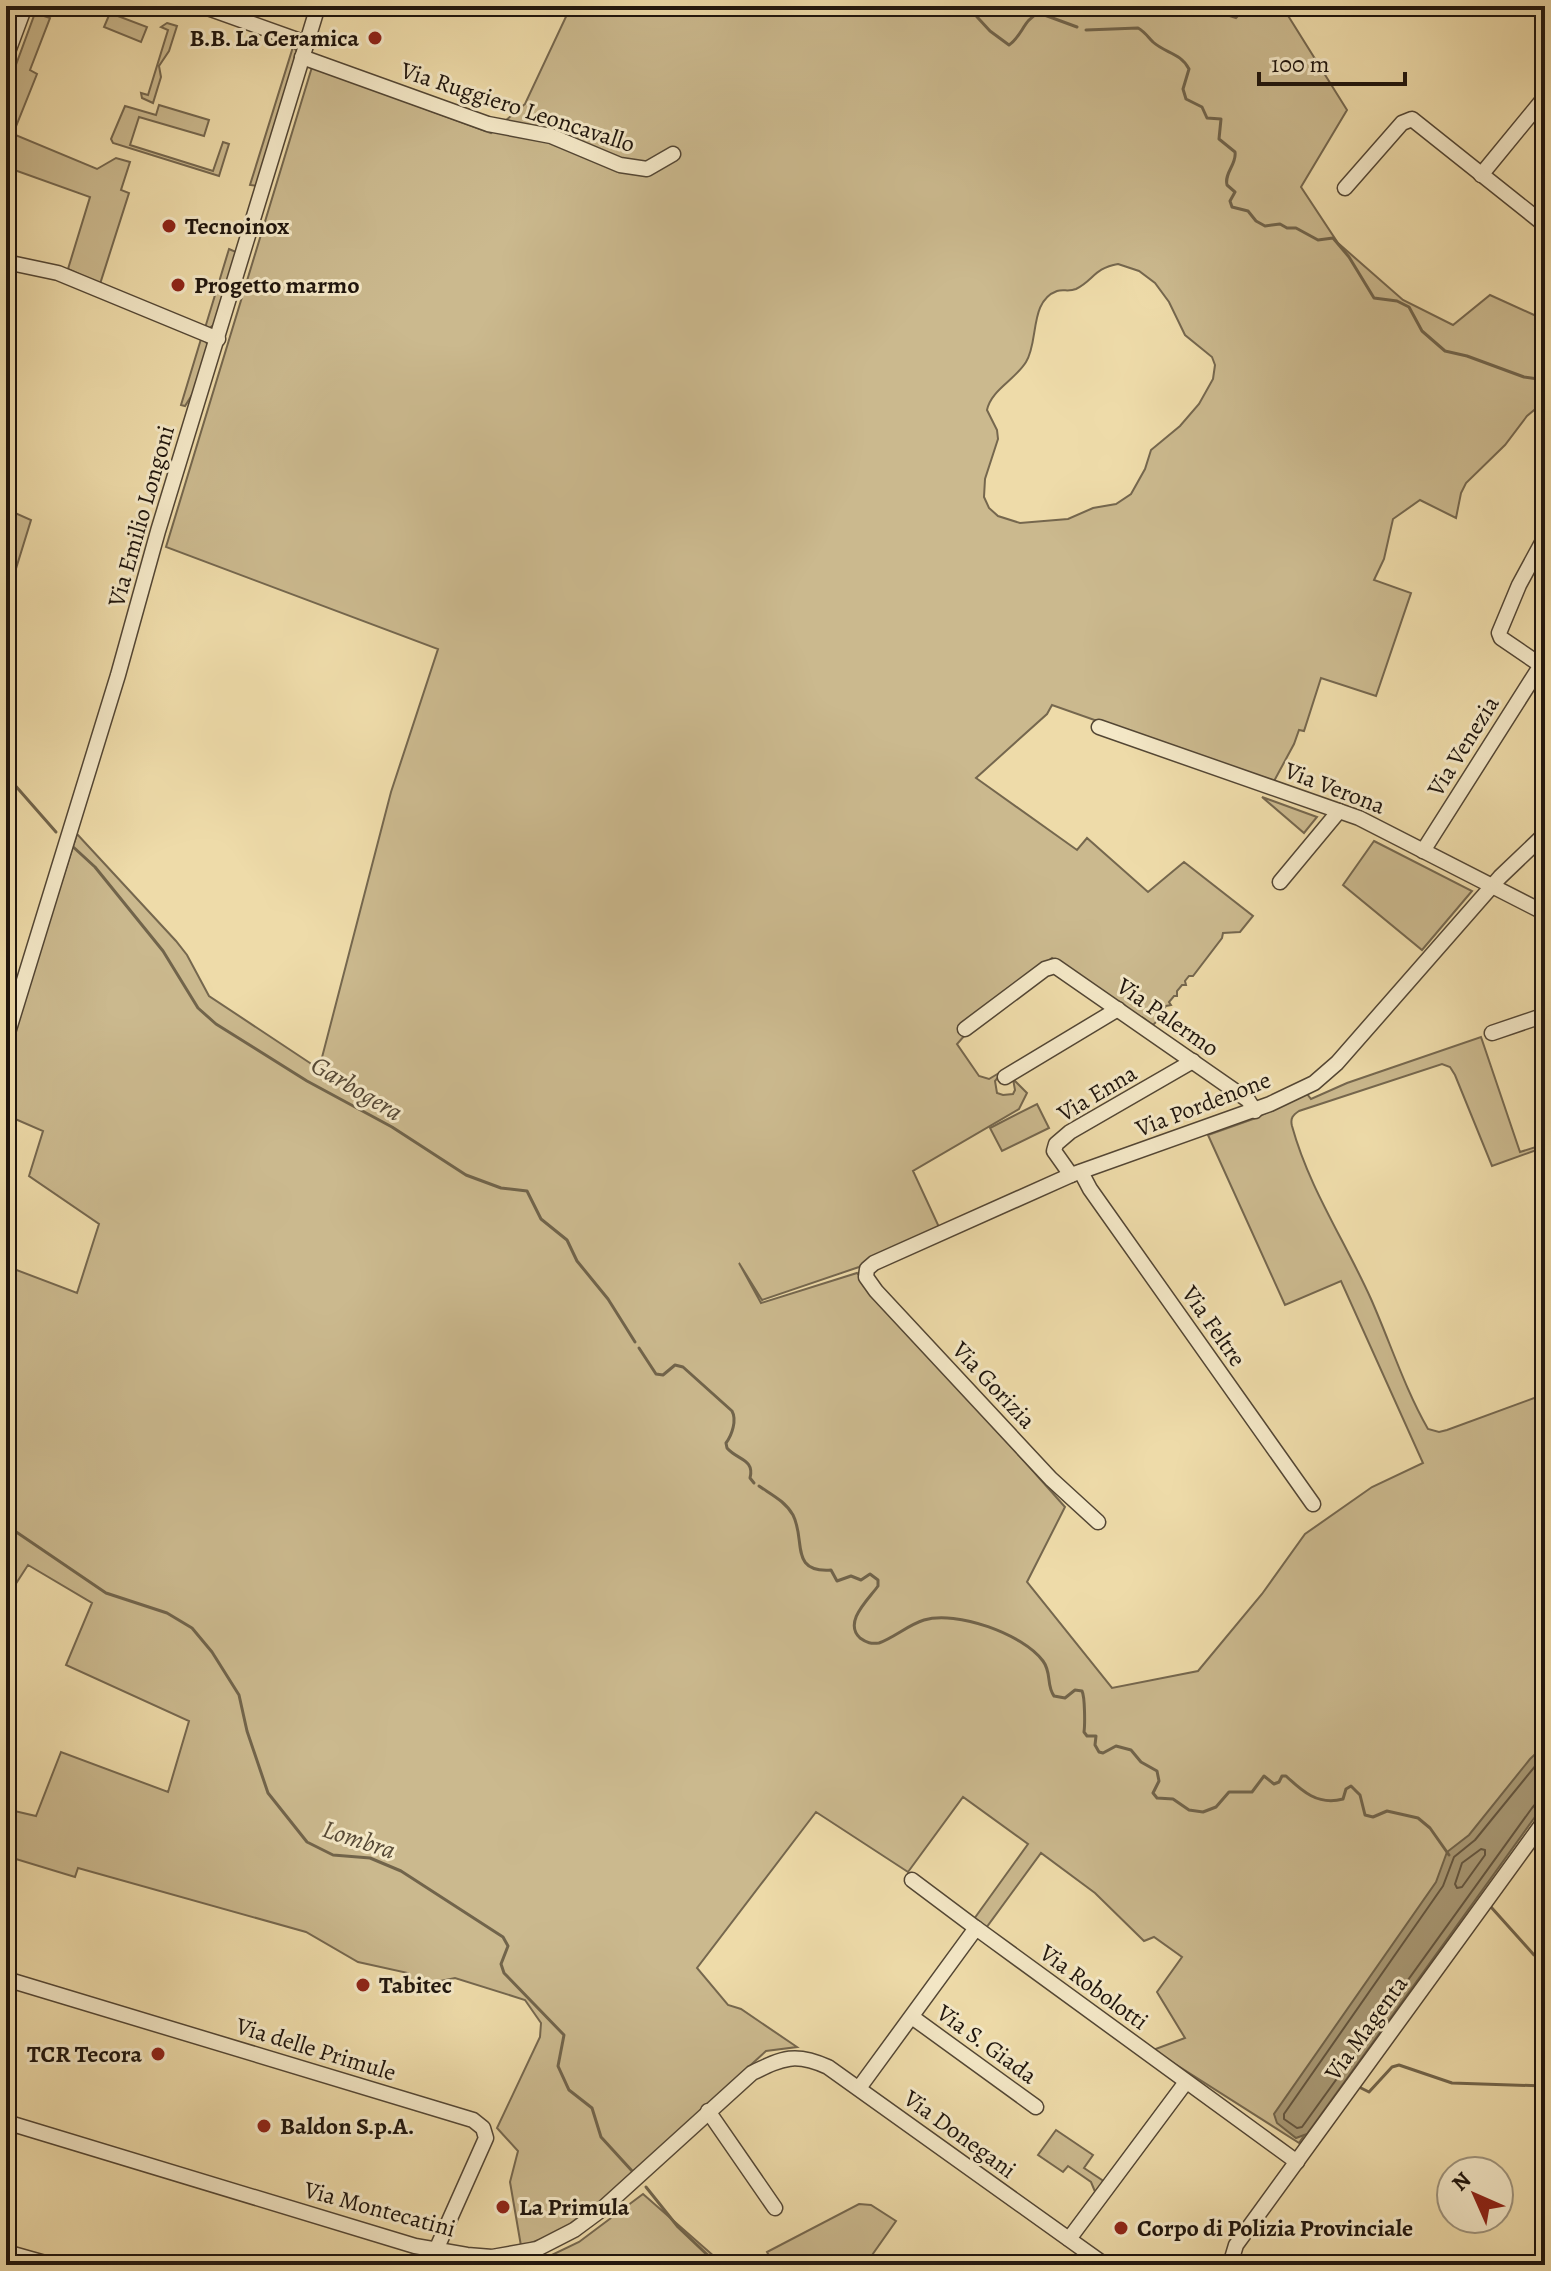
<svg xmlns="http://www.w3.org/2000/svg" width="1551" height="2271" viewBox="0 0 1551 2271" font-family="Alegreya,serif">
	<rect width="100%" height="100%" fill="#eedba9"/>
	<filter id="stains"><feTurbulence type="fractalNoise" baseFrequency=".0025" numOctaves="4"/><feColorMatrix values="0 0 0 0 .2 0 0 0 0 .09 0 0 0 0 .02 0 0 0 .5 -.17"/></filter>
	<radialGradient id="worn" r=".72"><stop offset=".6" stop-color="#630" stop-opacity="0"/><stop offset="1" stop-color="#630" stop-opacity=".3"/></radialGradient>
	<g fill="#cbb98e" stroke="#75674e" stroke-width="2" fill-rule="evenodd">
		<path d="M571,6H1215L1220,13L1236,18L1247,6H1282L1347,110L1301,187L1338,243L1403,300L1453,325L1490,295L1545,320V401L1527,416L1505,445L1466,483L1461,493L1456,518L1420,500L1393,519L1384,559L1374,580L1411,593L1376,696L1321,678L1304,731L1299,730L1294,744L1273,783L1052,705L1047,714L976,778L1077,850L1087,838L1148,892L1184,862L1253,916L1240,932L1223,933L1222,938L1193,976H1189L1185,981L1186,985H1182L1177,991V996H1174L1169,1002L1171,1005L1166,1006L1161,1012L1163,1015L1153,1025L1142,1017L1139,1018L1052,958L965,1025V1035L957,1044L979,1076L989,1079L1004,1070L995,1081L997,1093L1003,1095L1013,1094L1015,1090L1013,1079L1027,1093L1019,1109L913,1171L939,1227L859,1267L762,1300L739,1263L761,1303L857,1273L1065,1507L1027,1582L1112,1688L1198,1671L1262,1594L1305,1534L1372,1487L1423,1463L1341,1281L1285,1305L1208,1135L1253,1119L1307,1094L1311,1099L1347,1083L1481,1037L1520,1152L1545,1144V1147L1492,1166L1455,1075L1450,1067L1442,1064L1299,1111C1293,1115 1290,1118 1292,1126C1309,1188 1345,1241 1371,1299C1390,1342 1405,1389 1428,1429L1439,1432L1447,1430L1545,1394V1780L1299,2143L1153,2050L1185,2038L1157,1992L1182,1957L1154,1937L1144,1941L1095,1893L1041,1853L986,1928L974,1919L1028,1844L963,1797L908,1872L816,1812L697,1968L728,2005L741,2009L797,2047L766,2051L595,2207C571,2225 550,2238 521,2246L510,2182L518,2151L497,2128L540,2037L541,2023L525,2000L455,1978L411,1987L408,1973L358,1962L306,1932L78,1868L75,1877L6,1856V1809L36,1816L61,1752L168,1792L189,1721L66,1665L92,1603L28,1565L6,1599V1266L77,1293L99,1224L29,1176L43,1131L6,1115V1062L10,1043L77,834L176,941L187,955L209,996L319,1069L391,792L438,649L166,547L312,67L491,133L525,104ZM1118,264L1139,271L1155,283L1169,302L1185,335L1212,357L1215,365L1213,379L1199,404L1180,426L1151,450L1145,469L1131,494L1116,504L1093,508L1068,519L1020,523L998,516L989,508L984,497L985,479L998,439L997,430L987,410C991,390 1015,380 1026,362C1039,342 1029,301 1057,291C1063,289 1069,292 1076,289C1093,281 1094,268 1118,264Z"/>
		<path d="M35,13L50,18L30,70L37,74L13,134L97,169L116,158L130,162L121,190L129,193L100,284L68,269L90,197L6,167V92Z"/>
		<path d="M110,13L147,27L141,42L104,27Z"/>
		<path d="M167,23L177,26L169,51L159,66L161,77L153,103L142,98L141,93L148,95L168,30L161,27Z"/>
		<path d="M293,47L297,51L257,186L250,185Z"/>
		<path d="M159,105L209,120L204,136L139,117L130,145L213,171L223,142L229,144L219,176L113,143L111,139L125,106L156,115Z"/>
		<path d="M229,249L236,252L215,324L208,329L205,328Z"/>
		<path d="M201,339L206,341L208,348L195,390L185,406L181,405Z"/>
		<path d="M6,491L15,513L31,520L6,601V552L12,529L6,522Z"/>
		<path d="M1262,797L1317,817L1304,833Z"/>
		<path d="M1374,841L1472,891L1422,950L1343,885Z"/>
		<path d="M1037,1104L1049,1128L1002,1151L990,1128Z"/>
		<path d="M1056,2130L1093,2155L1084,2168L1105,2182L1096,2194L1091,2182L1068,2166L1063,2172L1038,2155Z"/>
		<path d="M643,2194L724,2265H531L579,2242Z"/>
		<path d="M859,2204L871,2205L896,2221L865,2265H774L767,2252Z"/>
	</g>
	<path fill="#a89874" stroke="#71644b" stroke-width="2" d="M1545,1745V1803L1307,2134L1296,2138L1277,2123L1274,2114L1436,1882L1447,1852L1469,1835L1530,1759Z"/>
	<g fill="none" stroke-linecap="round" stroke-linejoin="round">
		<g stroke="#645640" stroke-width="2">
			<path d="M1545,1754L1475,1840L1454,1857L1443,1886L1284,2114V2119L1297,2128L1302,2127L1532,1808L1538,1801L1545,1799"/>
			<path d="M1481,1849L1485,1850V1855L1462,1887L1457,1888L1455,1884L1462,1863Z"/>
		</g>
		<g stroke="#71644b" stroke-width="3">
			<path d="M967,6L990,31L1009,45C1023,35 1023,20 1039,13L1077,27"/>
			<path d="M1086,30L1138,28C1145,32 1148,37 1153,42C1165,53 1181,53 1189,69L1183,89L1186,99L1202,107L1207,118L1221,119L1219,139L1235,152C1237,164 1224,173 1227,185L1235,192L1230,201L1232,207L1248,211L1256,221L1265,226L1280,224L1287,228H1296L1318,240L1333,238L1349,257L1374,298L1397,301L1409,307L1422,331L1445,351L1467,356L1524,377L1545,380"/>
			<path d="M6,775L56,832"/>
			<path d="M70,844L95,867L163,951L198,1008L216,1024L307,1081L392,1127L466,1175L501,1188L527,1191L541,1219L567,1240L577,1261L608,1299L635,1342"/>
			<path d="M639,1348L656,1374L663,1375L675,1365L683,1367L732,1411C737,1420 732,1435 726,1443L727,1448C737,1460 755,1459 750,1478L754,1483"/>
			<path d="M759,1486C772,1495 785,1501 793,1515C806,1540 789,1573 831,1570L837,1581L851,1576L861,1580L870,1574L878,1580V1586C868,1600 843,1622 860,1638C867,1643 871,1644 879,1643C895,1637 908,1625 924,1620C956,1610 1023,1634 1043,1661C1052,1673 1046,1685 1054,1696L1065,1698L1075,1690L1082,1691C1085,1697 1085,1725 1084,1732L1087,1736H1096L1095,1745L1099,1752L1103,1753L1116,1746L1131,1750L1141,1762L1157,1771L1159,1781L1153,1793L1157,1798L1173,1799L1189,1810L1203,1812L1216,1807L1229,1792H1252L1264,1776L1274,1784L1279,1782L1282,1776H1286C1302,1791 1318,1806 1343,1799L1346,1789L1351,1786L1360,1795L1365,1815L1373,1817L1387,1811L1418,1818L1430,1828L1449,1855"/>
			<path d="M6,1525L106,1593L167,1613L192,1628L212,1652L239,1695L247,1731L268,1793L307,1842L333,1855L370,1858L401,1871L503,1937L508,1946L501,1964L504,1973L564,2035L558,2066L569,2090L592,2108L601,2137L633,2172"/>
			<path d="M1491,1907L1534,1955L1545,1960"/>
			<path d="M1357,2086L1369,2092L1392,2067L1399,2065L1452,2083L1545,2086"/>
			<path d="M646,2187L678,2227L718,2265"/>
		</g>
		<defs>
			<g id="minor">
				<path d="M202,6L306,43"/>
				<path d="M6,57L25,6"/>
				<path d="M302,57L488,124L551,136L620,165L647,169L673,154"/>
				<path d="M1481,175L1545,97"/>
				<path d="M1345,188L1402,123L1412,119L1545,225"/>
				<path d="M6,262L58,273L218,339"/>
				<path d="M1545,537L1519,585L1499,633L1501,638L1545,668"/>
				<path d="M1099,727L1359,818L1545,913"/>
				<path d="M1423,851L1541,665"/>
				<path d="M1280,882L1339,811"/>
				<path d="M965,1029L1045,969L1055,966L1248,1100L1255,1111"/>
				<path d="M1492,1033L1545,1015"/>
				<path d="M6,1039L118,675L158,531L318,6"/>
				<path d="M1005,1077L1118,1009"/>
				<path d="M1081,1172L1090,1189L1313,1504"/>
				<path d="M1071,1175L1054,1151L1056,1144L1070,1132L1193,1061"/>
				<path d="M1098,1522L1051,1479L876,1291L866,1277L867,1269L874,1263L1071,1175L1270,1104L1314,1083L1337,1063L1500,877L1545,834"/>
				<path d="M912,1880L976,1928"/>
				<path d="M6,1979L473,2120L483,2128L486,2138L436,2250"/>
				<path d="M912,2017L1036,2107"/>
				<path d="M859,2088L976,1928L1297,2162"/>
				<path d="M708,2111L775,2208"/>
				<path d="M6,2122L415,2246L467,2255L492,2257L537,2249L574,2230L601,2210L752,2073C783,2058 795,2052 828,2067L1105,2265"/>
				<path d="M1069,2239L1186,2082"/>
				<path d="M6,2252L52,2265"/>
				<path d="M1230,2265L1236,2245L1545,1820"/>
			</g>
		</defs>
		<use href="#minor" stroke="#534634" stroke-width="17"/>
		<use href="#minor" stroke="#f4e8c7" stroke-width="14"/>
	</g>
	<g fill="#8f2418" stroke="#f4e8c7" stroke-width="3">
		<circle cx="375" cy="38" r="8"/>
		<circle cx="169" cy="226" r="8"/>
		<circle cx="178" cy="285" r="8"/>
		<circle cx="363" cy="1985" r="8"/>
		<circle cx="158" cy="2054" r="8"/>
		<circle cx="264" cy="2126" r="8"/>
		<circle cx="503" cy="2207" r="8"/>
		<circle cx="1121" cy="2228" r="8"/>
	</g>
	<g text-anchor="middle" stroke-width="6" stroke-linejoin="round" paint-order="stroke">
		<g font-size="24" font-weight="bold" fill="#1f150d" stroke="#f4e8c7" text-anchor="start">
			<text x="359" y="46" text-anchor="end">B.B. La Ceramica</text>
			<text x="185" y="234">Tecnoinox</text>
			<text x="194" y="293">Progetto marmo</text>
			<text x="379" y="1993">Tabitec</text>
			<text x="142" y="2062" text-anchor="end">TCR Tecora</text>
			<text x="280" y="2134">Baldon S.p.A.</text>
			<text x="519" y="2215">La Primula</text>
			<text x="1137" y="2236">Corpo di Polizia Provinciale</text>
		</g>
		<g font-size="24" fill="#1f150d" stroke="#f4e8c7">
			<text transform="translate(518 107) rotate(18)" y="8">Via Ruggiero Leoncavallo</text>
			<text transform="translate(141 516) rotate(-74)" y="8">Via Emilio Longoni</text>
			<text transform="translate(1463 746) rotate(-58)" y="8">Via Venezia</text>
			<text transform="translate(1335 788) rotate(21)" y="8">Via Verona</text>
			<text transform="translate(1168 1017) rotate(35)" y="8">Via Palermo</text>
			<text transform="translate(1097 1093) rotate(-31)" y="8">Via Enna</text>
			<text transform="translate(1203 1104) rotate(-21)" y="8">Via Pordenone</text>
			<text transform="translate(1214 1326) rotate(55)" y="8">Via Feltre</text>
			<text transform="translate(994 1385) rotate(47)" y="8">Via Gorizia</text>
			<text transform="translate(1094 1987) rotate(36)" y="8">Via Robolotti</text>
			<text transform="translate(1366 2028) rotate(-54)" y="8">Via Magenta</text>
			<text transform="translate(987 2044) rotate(36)" y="8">Via S. Giada</text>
			<text transform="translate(316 2049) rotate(17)" y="8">Via delle Primule</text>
			<text transform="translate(960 2134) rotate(36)" y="8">Via Donegani</text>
			<text transform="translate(380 2209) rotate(15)" y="8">Via Montecatini</text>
		</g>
		<g font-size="26" font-style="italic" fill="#564936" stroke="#f4e8c7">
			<text transform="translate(357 1088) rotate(31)" y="9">Garbogera</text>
			<text transform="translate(359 1839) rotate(18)" y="9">Lombra</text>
		</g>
	</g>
	<rect width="1551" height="2271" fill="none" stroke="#eedba9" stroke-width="32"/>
	<rect x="8" y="8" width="1535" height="2255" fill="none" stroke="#1f150d" stroke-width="4"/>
	<rect x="16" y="16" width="1519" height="2239" fill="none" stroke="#1f150d" stroke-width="2"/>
	<g transform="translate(1475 2195) rotate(315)"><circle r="38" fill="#f4e8c7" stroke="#9f947d" stroke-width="2"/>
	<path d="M0-6L14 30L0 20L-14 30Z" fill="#8f2418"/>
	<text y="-12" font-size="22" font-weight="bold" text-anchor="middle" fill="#1f150d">N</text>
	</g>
	<path d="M1259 72v12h146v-12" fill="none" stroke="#1f150d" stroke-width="4"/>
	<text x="1271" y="72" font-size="24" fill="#1f150d" stroke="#f4e8c7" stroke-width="6" paint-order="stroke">100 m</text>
	<rect width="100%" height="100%" filter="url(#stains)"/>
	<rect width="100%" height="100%" fill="url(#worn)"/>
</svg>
